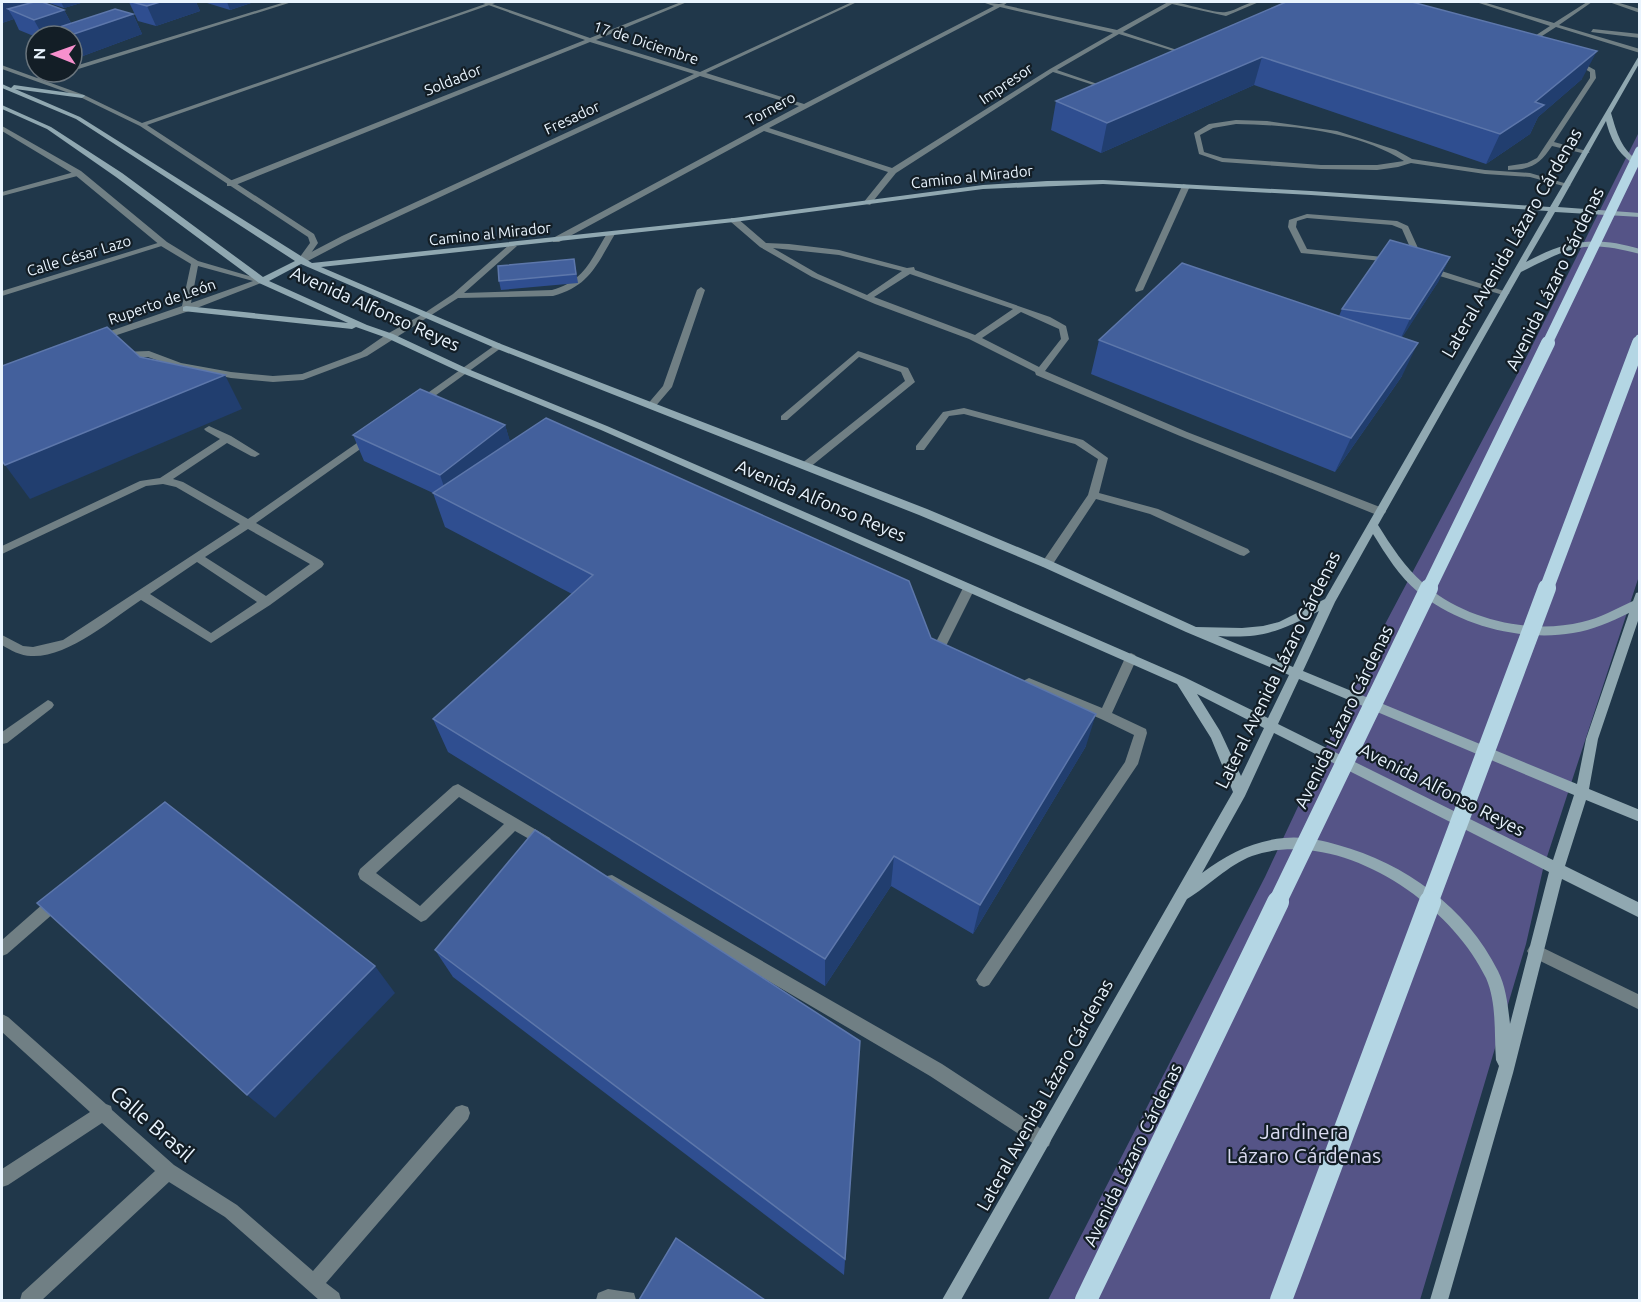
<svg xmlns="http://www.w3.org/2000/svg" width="1641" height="1302" viewBox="0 0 1641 1302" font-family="Ubuntu,sans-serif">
	<rect width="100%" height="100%" fill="#20374a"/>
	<path fill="#555487" d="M1639,132V576L1543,869L1526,944L1420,1300H1048L1265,877L1374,645L1528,354Z"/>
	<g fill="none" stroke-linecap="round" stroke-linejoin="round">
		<g fill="#707f84" fill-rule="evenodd">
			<path d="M1476,2H1483L1554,23L1587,2H1592L1559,25L1640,49V53L1556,27L1528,45H1524V43L1550,26Z"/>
			<path d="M1609,2H1616L1640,9V13Z"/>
			<path d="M1593,29L1640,34V38L1591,32Z"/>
			<path d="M1575,59L1595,70L1596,78L1554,142L1590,152L1586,154L1552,146C1540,164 1531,170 1508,170V166L1527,163L1537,158L1590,78V72L1573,62Z"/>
			<path d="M1236,120L1267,121L1337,131L1396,150L1412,159L1485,170L1530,173L1571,185L1567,187L1530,177L1485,174L1411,163L1398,167L1377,170L1321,169L1222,162L1199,154L1194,133L1209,124ZM1236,124C1292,125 1356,131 1404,161L1377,165H1321L1223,158L1204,152L1200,135L1213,128Z"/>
			<path d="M1183,184L1190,186L1143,290L1136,292L1135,290Z"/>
			<path d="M1307,214L1397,221L1408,226L1423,259L1416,261L1402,229L1392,225L1307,218L1297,221L1296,227L1307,249L1392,258L1396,260L1392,262L1301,253L1288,227L1289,220Z"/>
			<path d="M731,218H737L766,243L789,244L839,250L907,268L914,267L915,270L1050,317L1066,326L1069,339L1045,371L1187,432L1385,509L1386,512L1381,516L1377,515L1180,436L1036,375L1035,372L969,339L875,304L812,277L760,247L731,222ZM773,248L839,255L902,271L867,295L818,274ZM910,274L1013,309L975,335L874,297ZM1021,312L1059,329L1061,339L1039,367L982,338Z"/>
			<path d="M608,232L615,234C597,264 590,286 553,296L458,298L367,356L303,380L273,382L231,378L176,367L148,357L120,358L115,355L120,352L149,351L181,363L231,372L273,376L302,374L361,352L387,334L423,314L453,294L510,244L517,246L464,293L552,290C585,281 591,259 608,232Z"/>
			<path d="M1423,267H1429L1510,293L1503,295L1423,271Z"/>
			<path d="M701,287L705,290L672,387L654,408H648L646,406L663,386L697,290Z"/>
			<path d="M498,343L501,344V348L421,406H415V402Z"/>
			<path d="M858,351L908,368L915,382L809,468H801V464L905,381L901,372L859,357L787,420H781V416Z"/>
			<path d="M964,408L1083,440L1108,458L1099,493L1158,509L1248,549L1250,552L1244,556L1240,555L1150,514L1096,499L1051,567H1043L1041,564L1043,561L1088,495L1098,459L1075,444L964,414L949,416L924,450H916V446L943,412Z"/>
			<path d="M209,426L231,436L260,454L255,457L251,456L227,443L173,479L183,482L248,519L367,436H373V440L256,523L322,561L324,564L322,567L270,605L211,643L141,600C112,619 68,658 31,656C21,656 10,650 2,645V635L23,646L33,647L63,640L240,524L176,487L163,484L146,486L2,554V546L140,481L160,478L220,439L206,431L204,429ZM248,529L310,564L266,596L205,557ZM197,562L257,602L211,633L150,594Z"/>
			<path d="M969,584L975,588L941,656L939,659H931L929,656L963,588Z"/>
			<path d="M1131,653L1135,655L1137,658L1112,713L1146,729L1147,733L1138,764L989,985L984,987L979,985L976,980L979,975L1125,762L1134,735L1101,719L1025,686L1023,683L1025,680L1029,678L1102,708L1125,658L1127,655Z"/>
			<path d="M48,700L52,702L54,705L52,708L7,743L2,744V732Z"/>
			<path d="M458,784L550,838L552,842L550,846L545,848L515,831L426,920L421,922L360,879L358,874L360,869L453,786ZM459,797L504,824L420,906L376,873Z"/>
			<path d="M612,875L942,1064L1049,1134L1051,1140L1049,1146L1043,1148L1037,1146L930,1076L607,886L605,881L607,876Z"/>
			<path d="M57,894L62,896L64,901L62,906L7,954L2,956V940L52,896Z"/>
			<path d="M1535,944L1640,995V1010L1530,956L1527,951L1530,946Z"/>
			<path d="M2,1014L8,1017L106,1104L111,1106L112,1110L174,1165L237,1205L313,1271L456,1107L462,1105L468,1107L470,1113L468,1119L326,1283L339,1293L341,1300H319L225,1217L169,1182L42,1300H20L22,1293L155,1171L102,1123L8,1185L2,1187V1169L90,1112L2,1032Z"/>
			<path d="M608,1289L634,1293L636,1300H596L598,1293Z"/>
		</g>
		<g fill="#707f84" fill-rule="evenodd">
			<path d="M285,2H292L72,71V67Z"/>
			<path d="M480,2H486L590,38L681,2H687L596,40L700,72L852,2H857L706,73L804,104L994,6L982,2L999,4L1008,2L1004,5L1117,30L1168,2C1185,2 1213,14 1226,12C1238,10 1247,1 1259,2L1226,16L1172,4L1123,32L1180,51V53L1119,34L1057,70L1109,88V90L1053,72L896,173L870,205L863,203L888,172L764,131L559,242H553V238L799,106L700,76L348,240L304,263H298V259L342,236L694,74L590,42L233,186H227V182L585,40ZM1000,7L1113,33L1050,69L892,168L769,128Z"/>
			<path d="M56,72H66L39,81L36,79Z"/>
			<path d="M78,171H81V175L2,196V192Z"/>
			<path d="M161,242L168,244L2,296V291Z"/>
		</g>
		<g fill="#707f84" fill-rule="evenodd">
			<path d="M491,2H498L147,125L314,234L318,243L304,263H301L297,261L310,243L308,237L140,126L80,97L2,69V65L4,66L84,95L142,123Z"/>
			<path d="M2,126L81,171L167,242L198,261L266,281L189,311L102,340H96V336L182,306L191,264L161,246L75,175L2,131ZM198,266L253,281L191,303Z"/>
		</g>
		<path fill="#90a8b1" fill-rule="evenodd" d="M1640,54V62L1611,113C1617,133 1621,150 1640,162V167C1620,158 1611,141 1606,121L1558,207L1640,213V217L1555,212L1526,262C1567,240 1595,236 1640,249V254C1584,239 1571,247 1521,272L1378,525C1391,546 1405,567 1423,583C1462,619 1530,635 1582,622C1600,618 1616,609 1633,601L1636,593L1640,592V615L1598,739L1589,789L1640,810V822L1586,800L1565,866L1640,903V918L1562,879L1513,1073L1448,1300H1430L1499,1066L1496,1060C1494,1034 1497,1003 1486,978C1450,902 1338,826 1252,856C1228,865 1209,886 1187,899L961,1300H942L1233,792L1211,738L1177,684L601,430L462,373L387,338L356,327L352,329L183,311V307L186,306L348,323L259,283L116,177L47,129L2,109V105L4,106L51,127L122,173L263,277L295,261L76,119L2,88V84L11,88L14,85L84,95L85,96L82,98L15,89L80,117L312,263L734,218L983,185L1047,181L1103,180L1311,191L1550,207ZM1103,184L1311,195L1548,211L1325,599L1279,622L1263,626L1242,628L1196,627L1051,561L927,509L501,344L321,267L734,222L983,189ZM301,264L495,348L919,515L1043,567L1186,632L1289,675L1268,718L1184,677L607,426L468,369L393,334L367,325L269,281ZM1373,534C1386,555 1399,576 1418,592C1458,625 1521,642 1573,633C1592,630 1611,622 1629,613L1586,739L1577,784L1303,671L1335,602ZM1319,611L1293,667L1218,636C1263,639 1280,631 1319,611ZM1299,679L1574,795L1553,860L1278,724ZM1197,694L1264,728L1241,776L1220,731ZM1274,733L1549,872L1510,1024C1508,1006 1506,987 1498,971C1467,908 1405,863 1338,845C1321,840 1302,836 1284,838C1252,841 1228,854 1202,873L1245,796Z"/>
		<g stroke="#b4d6e4" stroke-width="10">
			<path d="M1547,344L1640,151"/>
			<path d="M1638,344L1640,339"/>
		</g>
		<g stroke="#b4d6e4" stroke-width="14">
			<path d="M1428,590L1548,343"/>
			<path d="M1546,590L1639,343"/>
		</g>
		<g stroke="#b4d6e4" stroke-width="18">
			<path d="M1277,903L1429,588"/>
			<path d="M1429,903L1547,588"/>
		</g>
		<g stroke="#b4d6e4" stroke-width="22">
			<path d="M1086,1300L1278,902"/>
			<path d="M1281,1300L1430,902"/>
		</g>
	</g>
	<g fill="#2f4e90">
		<path d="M2,2H26L27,4L64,10L71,23L133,14L142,34L72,60V36H36V37L19,30L14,19L2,23Z"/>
		<path d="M46,2H84L64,8Z"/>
		<path d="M129,2H196L200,11L156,26L138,21Z"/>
		<path d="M207,2H254L230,10L207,3Z"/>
		<path d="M1286,2L1582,79L1538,117L1530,134L1486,164L1254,85L1101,153L1051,130L1056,101Z"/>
		<path d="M1450,257L1438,282L1402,337V376L1335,472L1091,374L1099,340L1339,316L1342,309Z"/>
		<path d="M574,259L578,283L501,290L499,281Z"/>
		<path d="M505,425L510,442L931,638L1086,746L973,934L891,886L825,986L448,752L433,719L572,594L445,527L433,493L364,461L353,435Z"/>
		<path d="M435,950L860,1041L844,1275L453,977Z"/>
	</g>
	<g fill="#213e6f">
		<path d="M2,2H26L32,13L8,9L14,19L2,23Z"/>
		<path d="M61,2H84L64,8Z"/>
		<path d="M158,2H196L200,11L156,26L147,6Z"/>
		<path d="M227,2H254L230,10Z"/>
		<path d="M64,10L75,31L43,36L34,20Z"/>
		<path d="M133,14L142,34L72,60V36H68Z"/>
		<path d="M1597,51L1582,79L1538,117L1530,134L1486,164L1500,134L1535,102Z"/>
		<path d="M1262,57L1254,85L1101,153L1107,123Z"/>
		<path d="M1450,257L1438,282L1398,344L1410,319Z"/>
		<path d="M1418,343L1402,376L1335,472L1351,438Z"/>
		<path d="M225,375L242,409L30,499L5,465Z"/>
		<path d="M505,425L513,451L449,501L440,475Z"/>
		<path d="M1096,714L1086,746L973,934L980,905Z"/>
		<path d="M894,856L891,886L825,986V959Z"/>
		<path d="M375,966L395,993L275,1118L247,1095Z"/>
	</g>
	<g fill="#43609c" stroke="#5d77ab" stroke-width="1.5">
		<path d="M34,2H42L64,10L34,20L8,9Z"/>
		<path d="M132,2H160L147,6Z"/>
		<path d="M1286,2H1412L1597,51L1535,102L1544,105L1500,134L1262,57L1107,123L1056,101Z"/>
		<path d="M115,9L133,14L68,36H43L38,34Z"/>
		<path d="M1390,240L1450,257L1410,319L1342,309Z"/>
		<path d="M574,259L576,274L499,281L498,266Z"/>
		<path d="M1182,263L1418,343L1351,438L1099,340Z"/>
		<path d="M107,327L140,357L225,375L5,465L2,461V366Z"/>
		<path d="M420,389L505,425L440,475L353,435Z"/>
		<path d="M546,418L909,581L931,638L1096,714L980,905L894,856L825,959L433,719L593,575L433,493Z"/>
		<path d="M165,802L375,966L247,1095L37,903Z"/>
		<path d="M535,830L860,1041L845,1259L435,950Z"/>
		<path d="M676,1238L765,1300H639Z"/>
	</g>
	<g text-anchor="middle" stroke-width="4.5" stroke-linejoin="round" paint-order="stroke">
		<g font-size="15" fill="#e9f4fe" stroke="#131e26">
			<text transform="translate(646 43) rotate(18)" y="5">17 de Diciembre</text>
			<text transform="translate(453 80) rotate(-22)" y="5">Soldador</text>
			<text transform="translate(1006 84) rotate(-34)" y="5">Impresor</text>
			<text transform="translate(771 109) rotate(-29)" y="5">Tornero</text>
			<text transform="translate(572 118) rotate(-25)" y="5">Fresador</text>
			<text transform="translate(972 177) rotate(-6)" y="5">Camino al Mirador</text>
			<text transform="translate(490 234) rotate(-6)" y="5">Camino al Mirador</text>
			<text transform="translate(79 256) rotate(-17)" y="5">Calle César Lazo</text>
			<text transform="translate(162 302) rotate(-19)" y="5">Ruperto de León</text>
		</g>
		<g font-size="18" fill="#e9f4fe" stroke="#131e26">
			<text transform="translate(1512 243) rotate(-60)" y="6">Lateral Avenida Lázaro Cárdenas</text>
			<text transform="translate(1555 279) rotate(-64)" y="6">Avenida Lázaro Cárdenas</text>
			<text transform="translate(375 309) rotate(24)" y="6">Avenida Alfonso Reyes</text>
			<text transform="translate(821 501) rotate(23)" y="6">Avenida Alfonso Reyes</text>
			<text transform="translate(1278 670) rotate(-64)" y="6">Lateral Avenida Lázaro Cárdenas</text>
			<text transform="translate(1344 717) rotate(-64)" y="6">Avenida Lázaro Cárdenas</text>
			<text transform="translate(1442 790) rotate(27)" y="6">Avenida Alfonso Reyes</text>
			<text transform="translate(1045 1095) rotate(-61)" y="6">Lateral Avenida Lázaro Cárdenas</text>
			<text transform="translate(1133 1155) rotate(-64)" y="6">Avenida Lázaro Cárdenas</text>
		</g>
		<g font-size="21" fill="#e9f4fe" stroke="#131e26">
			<text transform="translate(152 1124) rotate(41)" y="7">Calle Brasil</text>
		</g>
		<g font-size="21" fill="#dadbf1" stroke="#131e26">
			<text x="1304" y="1139">Jardinera<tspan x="1304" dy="24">Lázaro Cárdenas</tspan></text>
		</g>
	</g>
	<rect width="1641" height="1302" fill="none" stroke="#e9f4fe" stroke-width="6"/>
	<g transform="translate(54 54) rotate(271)"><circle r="28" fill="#131e26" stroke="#69747c" stroke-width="1.5"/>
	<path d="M0-4.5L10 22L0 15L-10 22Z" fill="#f790cd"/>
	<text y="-9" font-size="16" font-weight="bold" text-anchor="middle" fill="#e9f4fe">N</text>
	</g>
</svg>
